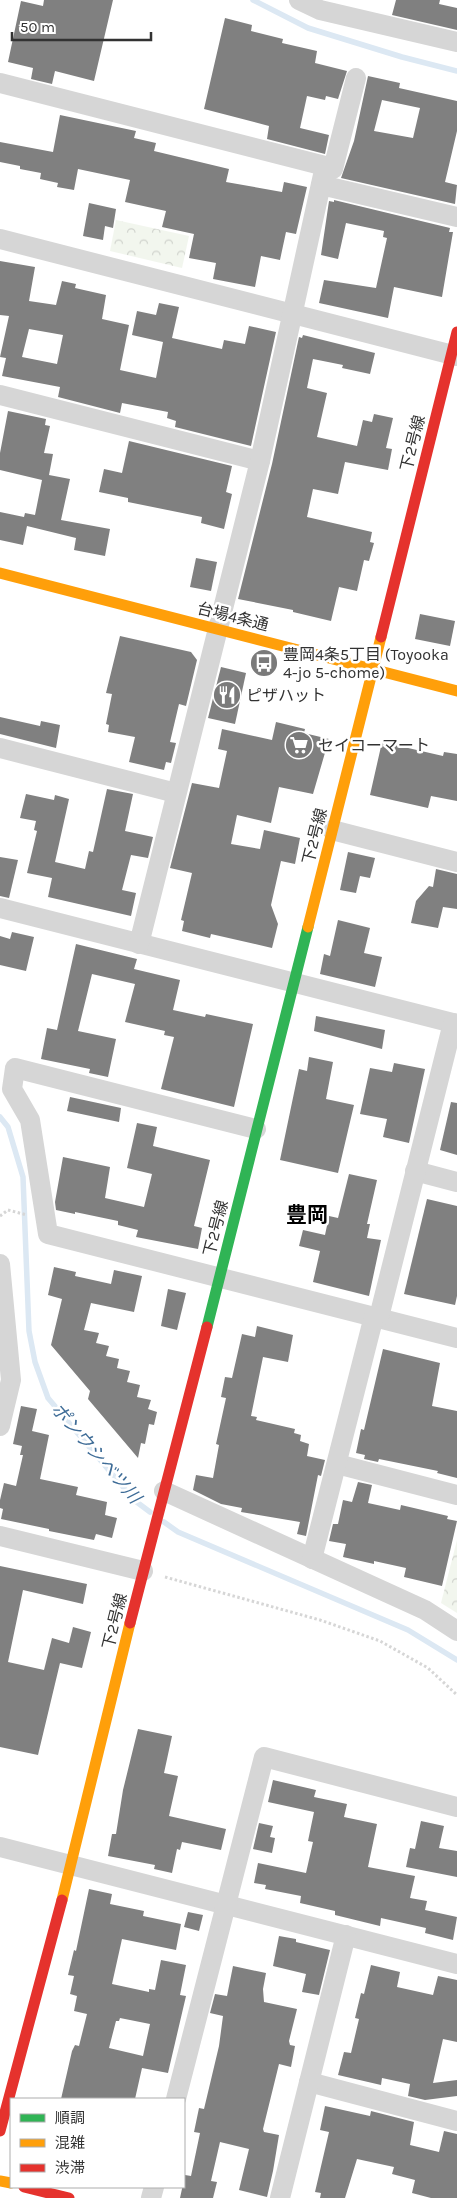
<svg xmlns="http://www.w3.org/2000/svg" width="457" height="2198" viewBox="0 0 457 2198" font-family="Karla,'Noto Sans JP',sans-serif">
	<defs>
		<pattern id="forest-crowns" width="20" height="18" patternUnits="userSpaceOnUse" patternTransform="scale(1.25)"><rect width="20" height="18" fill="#f2f6ee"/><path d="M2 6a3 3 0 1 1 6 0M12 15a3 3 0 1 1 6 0" fill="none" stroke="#d0d3cd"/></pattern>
	</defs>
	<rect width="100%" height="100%" fill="#fff"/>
	<g fill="url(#forest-crowns)">
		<path d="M116,220L189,236L182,268L110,251Z"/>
		<path d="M457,1540V1613L441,1603Z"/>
	</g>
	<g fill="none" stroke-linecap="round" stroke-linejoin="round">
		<g stroke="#dce8f3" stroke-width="5.5">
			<path d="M253,0L308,28L402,57L457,71"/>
			<path d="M0,1117L8,1127L23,1177L29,1331L35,1362L48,1398L134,1500L150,1512"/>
			<path d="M164,1522L178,1532L408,1630L457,1660"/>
		</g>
	</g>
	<g fill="#808080" fill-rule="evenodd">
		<path d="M44,0H113L94,81L55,71L52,84L31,79L33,68L8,62L21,1L43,6Z"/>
		<path d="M396,0H440L439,4L457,8V30L392,15Z"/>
		<path d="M225,18L252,25L251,31L283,39L282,43L317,51L315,63L347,71L338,99L326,96L325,100L307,96L300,128L329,135L325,154L267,139L269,126L204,109Z"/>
		<path d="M368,76L400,83L399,88L457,101V131L445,182L457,185L455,204L341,178L354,141ZM382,100L420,108L413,138L374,131Z"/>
		<path d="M60,115L136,131L134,138L156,143L154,151L229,169L226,182L282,192L284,182L307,187L296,234L286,232L280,260L261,256L255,287L213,279L216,263L189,258L194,234L162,227L166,211L125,202L130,180L78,169L74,190L57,187L58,183L40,179L41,173L20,169V166L0,162V142L53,152Z"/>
		<path d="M334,200L450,228L449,232H453L442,297L394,287L388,318L319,303L324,280L376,288L387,238L383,237L384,231L346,223L338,259L321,255L329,201L334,202Z"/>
		<path d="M89,203L116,209L113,228L105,226L103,240L83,236Z"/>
		<path d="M0,261L35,267L29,301L56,305L62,281L76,284L75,288L106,295L102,319L129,325L120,370L156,378L163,342L132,335L137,311L156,315L159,303L179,307L172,338L222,349L224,340L245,344L249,326L276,332L251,446L175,427L176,421L167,418L168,412L122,403L120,413L58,397L60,387L2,376L6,358L0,357L9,316L0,315ZM29,329L63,335L57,364L22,357Z"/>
		<path d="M303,335L375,353L370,374L342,368L343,365L313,359L307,388L327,393L317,437L357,446L363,420L372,422L374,414L393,418L386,448L392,449L388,470L345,462L338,494L313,489L307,517L372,532L370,542L374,543L369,561L364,560L357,591L339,587L331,621L293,612V610L238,599L272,464L299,337L302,338Z"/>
		<path d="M8,411L46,419L45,425L50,426L44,453L53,454L49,475L70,479L61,520L110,529L105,556L74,550L76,538L27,526L23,545L0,540V512L24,517L25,513L35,515L42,480L0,470V453Z"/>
		<path d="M129,441L232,466L226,492L232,494L224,529L201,523L202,517L128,502V498L99,492L104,469L122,473Z"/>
		<path d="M196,558L217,562L211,591L190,587Z"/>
		<path d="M420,614L455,621L450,646L415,639Z"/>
		<path d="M120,636L191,652L197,660L186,706L179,704L170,742L176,743L171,763L166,762L164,770L129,762L135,737L108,732L109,725L106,724L112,694L106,693Z"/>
		<path d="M221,667L246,673L235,724L208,718Z"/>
		<path d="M0,717L40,726L41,721L60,725L56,748L0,734Z"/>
		<path d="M276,722L305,729L304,733L329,739L313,794L279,787L271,823L237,815L231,844L260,849L264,830L300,838L295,864L281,861L271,905L278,924L272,948L211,934L210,938L182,931L184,921L181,920L192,873L170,868L192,783L219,788L227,751L218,749L222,729L272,740Z"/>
		<path d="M382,742L443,756L444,752L457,754V801L431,796L428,808L370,795Z"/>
		<path d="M107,789L133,794L125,831L153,837L148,858L131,855L122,890L136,893L131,916L48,897L52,878L27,873L37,831L34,830L36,821L20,818L26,794L54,800L55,795L69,799L55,862L85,869L89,851L93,852Z"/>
		<path d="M348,852L375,858L370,878L360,876L356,893L340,890Z"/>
		<path d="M0,857L18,860L9,898L0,896Z"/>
		<path d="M436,869L457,874V909L443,907L438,928L411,923L416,901L429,886L433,887Z"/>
		<path d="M338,920L370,928L364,953L382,957L375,987L320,974L324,954L330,956Z"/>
		<path d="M12,932L34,937L26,971L0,965V936L10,939Z"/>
		<path d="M76,944L137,959L134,969L180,980L173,1010L205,1017L206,1014L253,1024L234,1107L161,1089L174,1037L164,1035L165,1031L125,1022L135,984L92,974L78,1031L116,1039L108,1077L89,1073L90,1069L41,1059L47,1028L57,1030Z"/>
		<path d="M316,1016L385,1030L382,1049L314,1031Z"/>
		<path d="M309,1057L333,1062L326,1099L354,1105L338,1173L280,1160L299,1069L307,1071Z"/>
		<path d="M394,1063L425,1069L409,1143L383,1137L387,1119L360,1114L370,1068L392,1072Z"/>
		<path d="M70,1097L121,1108L119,1122L67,1111Z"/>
		<path d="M451,1102L457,1103V1155L440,1150Z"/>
		<path d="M137,1123L157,1127L153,1146L210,1160L194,1226L202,1228L198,1249L136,1237L138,1230L118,1225V1221L75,1212V1214L56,1210L55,1202L63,1157L110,1167L105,1198L144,1207L152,1174L127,1168Z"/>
		<path d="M349,1174L377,1180L367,1224H370L367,1238L381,1240L369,1296L313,1282L320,1251L299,1246L303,1230L325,1235L329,1216L338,1218Z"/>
		<path d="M427,1199L457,1206V1296L455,1305L404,1294Z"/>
		<path d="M54,1267L76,1272L75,1276L111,1284L114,1270L142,1276L134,1312L91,1303L84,1330L99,1333L96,1343L109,1346L106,1356L119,1359L117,1368L130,1371L127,1382L140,1385L137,1397L151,1400L148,1409L157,1412L154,1425L149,1424L145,1444L141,1443L138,1458L88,1399L90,1391L51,1345L62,1299L48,1295Z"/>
		<path d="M168,1289L186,1293L177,1330L161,1326Z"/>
		<path d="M257,1326L293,1335L288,1362L263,1357L251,1416L257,1417L256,1420L295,1429L294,1433L301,1435L300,1441L309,1444L307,1456L325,1460L321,1476L318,1475L306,1536L297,1534L300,1522L241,1512L242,1508L221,1504L193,1490L196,1475L213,1478L219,1445L216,1444L226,1398L221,1397L225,1377L232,1378L242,1334L255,1337Z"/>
		<path d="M383,1349L440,1363L432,1406L457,1411V1478L437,1473L438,1471L379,1459L378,1462L364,1459L365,1455L356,1453L361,1429L364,1430Z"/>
		<path d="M21,1406L37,1409L32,1431L49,1435L40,1479L78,1487L76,1495L107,1502L105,1515L117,1518L112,1538L96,1534L94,1540L49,1531V1529L1,1519L3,1509L0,1508V1500L4,1483L16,1486L23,1455H20L22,1446L13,1444Z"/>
		<path d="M358,1482L372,1485L368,1503L400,1510L401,1505L448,1516L447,1519L457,1521L442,1586L404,1577L406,1568L374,1561V1564L343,1557L346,1544L329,1541L333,1524H338L343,1500L352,1502Z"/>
		<path d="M0,1566L87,1584L83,1604L23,1590L8,1662L44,1670L52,1638L69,1643L73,1627L91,1632L82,1668L60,1663L38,1755L0,1747Z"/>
		<path d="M138,1729L172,1736L164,1773L178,1776L169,1816L226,1829L221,1850L182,1842L180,1850L177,1849L172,1873L154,1869L155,1865L108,1856L112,1834H116L123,1790Z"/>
		<path d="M273,1780L316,1790L314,1797L347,1804L344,1817L377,1824L368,1867L415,1876L410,1898L427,1901L425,1910L457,1917L453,1940L425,1933L426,1928L381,1918L380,1926L335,1915V1911L300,1903L301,1896L265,1889L266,1885L254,1883L258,1863L306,1873L313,1842L308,1841L314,1812L268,1802Z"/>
		<path d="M421,1821L444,1826L439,1848L457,1851V1877L406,1867L410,1848L415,1849Z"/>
		<path d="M259,1823L273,1826L270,1837L275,1838L272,1853L253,1849Z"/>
		<path d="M89,1889L112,1894L110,1904L144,1911L143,1916L181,1924L176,1950L122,1939L112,1984L149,1992V1989L155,1990L161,1960L186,1965L180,1995L186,1996L168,2073L142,2068L135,2099H61L72,2051L75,2045L79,2046L87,2014L74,2011L77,1996L70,1994L74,1976L68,1975L74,1950L76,1951ZM120,2018L150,2024L143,2056L109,2048L116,2021H119Z"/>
		<path d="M188,1912L203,1915L199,1931L184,1927Z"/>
		<path d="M279,1936L296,1939V1942L330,1950L319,1995L302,1992L306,1974L273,1966Z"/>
		<path d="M371,1965L400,1972L397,1987L433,1995L438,1976L457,1980V2042L443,2039L433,2083L457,2080V2096L425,2100L408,2096L410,2084L382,2078L381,2085L338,2075L344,2052L351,2053L359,2019L355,2018L361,1993L364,1994Z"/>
		<path d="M233,1966L266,1973L263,1989L264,2002L297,2009L289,2041L290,2045L295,2046L291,2067L279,2064L263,2129L264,2132L279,2135L273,2171L267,2197L239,2190L249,2149L220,2142L211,2181L217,2182L213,2198H180L185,2175L191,2176L200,2133L194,2132L199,2108L204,2109L219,2046L223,2016L210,2013L215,1994L227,1996Z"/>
		<path d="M325,2106L370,2116L371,2111L414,2122L410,2145L439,2152L444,2131L457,2134V2198H431L412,2193L415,2180L392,2174L394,2167L357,2159L345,2198H320L321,2193L315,2192L329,2132L320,2130Z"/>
	</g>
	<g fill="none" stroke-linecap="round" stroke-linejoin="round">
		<g stroke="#d6d6d6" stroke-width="3" stroke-dasharray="2.5 2.5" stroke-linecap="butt">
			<path d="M0,1216L8,1210L27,1215"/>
			<path d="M165,1577L320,1620L380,1641L428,1668L457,1695"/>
		</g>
		<g stroke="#d6d6d6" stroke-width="20">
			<path d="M299,0L320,10L457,42"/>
			<path d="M0,83L325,166"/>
			<path d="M321,185L457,217"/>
			<path d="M0,239L457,356"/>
			<path d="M0,395L260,461"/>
			<path d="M0,748L176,793"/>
			<path d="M332,830L457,862"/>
			<path d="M0,908L457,1024"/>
			<path d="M139,944L260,461L325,166L333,169L356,78"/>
			<path d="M256,1129L15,1068L12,1089L30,1120L48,1234L457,1338"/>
			<path d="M415,1171L457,1182"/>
			<path d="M0,1264L11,1380L0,1426"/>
			<path d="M379,1317L453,1023"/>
			<path d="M337,1464L457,1495"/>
			<path d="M164,1491L425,1610L457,1631"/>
			<path d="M0,1536L143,1571"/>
			<path d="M312,1559L374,1316"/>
			<path d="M0,1847L457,1964"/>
			<path d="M309,2082L457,2121"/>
			<path d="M176,2099L264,1757L457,1807"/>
			<path d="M151,2198L154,2187"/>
			<path d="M280,2198L346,1935"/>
		</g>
		<path stroke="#30b455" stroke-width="11" d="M207,1327L308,927"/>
		<g stroke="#ff9f0a" stroke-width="11">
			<path d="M0,573L457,691"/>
			<path d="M308,927L381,637"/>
			<path d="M62,1900L130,1623"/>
			<path d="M0,2181L11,2183"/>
		</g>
		<g stroke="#e5322d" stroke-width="11">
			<path d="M381,637L457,332"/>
			<path d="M130,1623L207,1327"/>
			<path d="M0,2131L62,1900"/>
			<path d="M24,2187L69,2198"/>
		</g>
	</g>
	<defs>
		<symbol id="bus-disc" viewBox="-11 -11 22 22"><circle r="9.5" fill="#7a7a7a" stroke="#fff"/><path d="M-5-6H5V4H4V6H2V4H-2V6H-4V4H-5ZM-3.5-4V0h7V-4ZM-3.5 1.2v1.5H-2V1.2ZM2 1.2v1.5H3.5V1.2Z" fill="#fff"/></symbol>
		<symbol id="restaurant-disc" viewBox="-11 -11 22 22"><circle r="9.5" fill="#7a7a7a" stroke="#fff"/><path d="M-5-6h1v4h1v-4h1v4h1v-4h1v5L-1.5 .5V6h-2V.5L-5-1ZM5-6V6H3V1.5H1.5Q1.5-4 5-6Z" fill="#fff"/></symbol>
		<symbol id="supermarket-disc" viewBox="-11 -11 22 22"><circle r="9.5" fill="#7a7a7a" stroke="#fff"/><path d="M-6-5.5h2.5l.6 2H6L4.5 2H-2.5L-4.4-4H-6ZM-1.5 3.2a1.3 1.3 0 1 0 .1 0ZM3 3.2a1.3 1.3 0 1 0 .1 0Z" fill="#fff"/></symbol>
	</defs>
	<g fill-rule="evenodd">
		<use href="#bus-disc" x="248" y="647" width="32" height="32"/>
		<use href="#restaurant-disc" x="211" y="679" width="32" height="32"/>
		<use href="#supermarket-disc" x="283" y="729" width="32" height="32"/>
	</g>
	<g text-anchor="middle" stroke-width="5" stroke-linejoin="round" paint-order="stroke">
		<g font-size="16" fill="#323232" stroke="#fff">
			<text transform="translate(412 443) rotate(-76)" y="6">下2号線</text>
			<text transform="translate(233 616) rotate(14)" y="6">台場4条通</text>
			<text transform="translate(314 836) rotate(-76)" y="6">下2号線</text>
			<text transform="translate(215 1228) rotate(-76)" y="6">下2号線</text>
			<text transform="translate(114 1621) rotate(-76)" y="6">下2号線</text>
		</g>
		<g font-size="16" fill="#323232" stroke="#fff" text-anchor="start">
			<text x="283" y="660">豊岡4条5丁目 (Toyooka<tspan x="283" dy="18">4-jo 5-chome)</tspan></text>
			<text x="246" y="701">ピザハット</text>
			<text x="318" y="751">セイコーマート</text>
		</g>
		<g font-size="18" font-style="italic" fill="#3e6c97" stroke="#fff">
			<text transform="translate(96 1453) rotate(49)" y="6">ポンウシベツ川</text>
		</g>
		<g font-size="21" font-weight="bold" fill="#000" stroke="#fff">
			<text x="307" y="1222">豊岡</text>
		</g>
	</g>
	<rect x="10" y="2098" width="175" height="90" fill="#ffffff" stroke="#adadad"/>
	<rect x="20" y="2114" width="25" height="8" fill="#30b455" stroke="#adadad"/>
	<text x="55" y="2123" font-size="15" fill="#323232">順調</text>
	<rect x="20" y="2139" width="25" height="8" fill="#ff9f0a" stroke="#adadad"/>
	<text x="55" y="2148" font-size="15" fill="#323232">混雑</text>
	<rect x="20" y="2164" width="25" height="8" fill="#e5322d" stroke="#adadad"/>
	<text x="55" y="2173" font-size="15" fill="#323232">渋滞</text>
	<path d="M12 32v8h139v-8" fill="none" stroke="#323232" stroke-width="2.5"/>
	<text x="20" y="32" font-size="15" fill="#323232" stroke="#ffffff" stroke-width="4" paint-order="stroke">50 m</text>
</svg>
